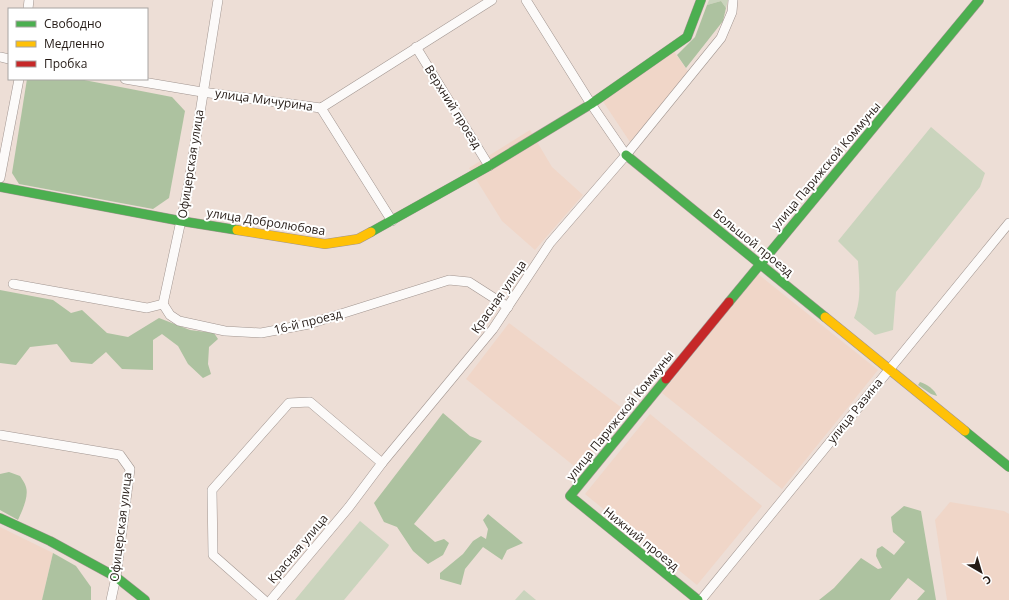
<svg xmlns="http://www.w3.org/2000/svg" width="1009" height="600" viewBox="0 0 1009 600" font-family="'Open Sans',sans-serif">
	<rect width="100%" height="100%" fill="#edded6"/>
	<g fill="#f0d6c8">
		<path d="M673,50L689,73L630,142L602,100Z"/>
		<path d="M530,130L552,167L583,195L535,250L502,221L469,168Z"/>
		<path d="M758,274L878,370L782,489L662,393Z"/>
		<path d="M509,323L626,411L579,470L466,379Z"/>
		<path d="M650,414L762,506L697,585L585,494Z"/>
		<path d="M950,502L1004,511L1009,514V600H947L935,520Z"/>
		<path d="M0,527L53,553L42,600H0Z"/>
	</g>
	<g fill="#cad4bd">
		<path d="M709,0H728L726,8L721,1L707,5Z"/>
		<path d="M931,127L985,173L980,187L896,292L893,330L875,335L854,318C862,299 859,281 858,261L838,241Z"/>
		<path d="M360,521L389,545L388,547L344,600H295Z"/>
		<path d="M524,590L536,600H515Z"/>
	</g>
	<g fill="#adc2a0">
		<path d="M721,1L726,8L723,21L686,68L677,55L695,37L707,5Z"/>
		<path d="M27,79H79L172,97L185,111L169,198L153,209L19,184L12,173Z"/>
		<path d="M0,290L53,300L71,313L82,310L107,333L128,337L159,318L190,330L214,333L218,339L209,347L208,364L211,374L203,378L188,364L178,346L162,334L153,340V370L122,369L106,352L92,364L71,362L57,344L30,347L16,365L0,363Z"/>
		<path d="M920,382C927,384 935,390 937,396L931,394L918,385Z"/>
		<path d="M443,413L470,436L482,441L414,524L435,542L444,539L449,543L443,555L428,564L413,551L397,527L384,522L374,503Z"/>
		<path d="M9,472L20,476C22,479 25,483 26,487C29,497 22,511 18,520L0,510V474Z"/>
		<path d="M904,506L921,511L936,600H917L925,591L908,578L890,600H819L834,588L861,558L878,569L882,568L876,556L877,549L882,546L894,555L905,542L893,532L891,517Z"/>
		<path d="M488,514L523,543L507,550L502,560L483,547L465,569L461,585L440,579V573L463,554L473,541L481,536L486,539L488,529L483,520Z"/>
		<path d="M53,553L76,566L91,587V600H42Z"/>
	</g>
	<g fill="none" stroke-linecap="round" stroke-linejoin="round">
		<defs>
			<g id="street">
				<path d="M526,0L591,104L626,155"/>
				<path d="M28,9L29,0"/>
				<path d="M416,47L489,166"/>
				<path d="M0,57L9,59"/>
				<path d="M125,79L202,92L321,108L492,0"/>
				<path d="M321,108L392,221"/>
				<path d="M0,178L19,79"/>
				<path d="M13,284L147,308L163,304"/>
				<path d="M163,304L170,315L179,321L225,331L261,333L309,324L449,280L469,282L508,307"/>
				<path d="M163,304L188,188L218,0"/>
				<path d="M0,435L120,455L130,469L116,577L111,600"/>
				<path d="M264,600L213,555L212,490L289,403L310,402L382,463"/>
				<path d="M271,600L349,507L382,463L493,329L550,243L626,155L721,38L732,12L733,0"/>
				<path d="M701,600L1009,223"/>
			</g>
			<g id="fast">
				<path d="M626,155L825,317"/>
				<path d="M0,187L181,221L237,230"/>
				<path d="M371,232L489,166L591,104L687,37L701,0"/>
				<path d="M729,302L979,0"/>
				<path d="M666,379L570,496L698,600"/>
				<path d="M965,431L1009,467"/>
				<path d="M0,518L50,541L116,577L145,600"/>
			</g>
			<g id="slow">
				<path d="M237,230L325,244L358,239L371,232"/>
				<path d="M825,317L965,431"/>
			</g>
			<path id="jam" d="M666,379L729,302"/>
		</defs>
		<use href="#street" stroke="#a19590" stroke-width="10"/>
		<use href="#fast" stroke="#a19590" stroke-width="10"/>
		<use href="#slow" stroke="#a19590" stroke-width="10"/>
		<use href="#jam" stroke="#a19590" stroke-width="10"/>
		<use href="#street" stroke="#fcfaf9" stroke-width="9"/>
		<use href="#fast" stroke="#4caf50" stroke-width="9"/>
		<use href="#slow" stroke="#ffc107" stroke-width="9"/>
		<use href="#jam" stroke="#c62828" stroke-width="9"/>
	</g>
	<g text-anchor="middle" stroke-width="4" stroke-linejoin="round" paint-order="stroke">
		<g font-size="12" fill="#251b16" stroke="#fff">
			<text transform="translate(264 100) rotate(8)" y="4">улица Мичурина</text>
			<text transform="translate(453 107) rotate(58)" y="4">Верхний проезд</text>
			<text transform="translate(191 164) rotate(-81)" y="4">Офицерская улица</text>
			<text transform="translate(826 166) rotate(-50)" y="4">улица Парижской Коммуны</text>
			<text transform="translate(266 222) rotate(9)" y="4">улица Добролюбова</text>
			<text transform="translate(753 243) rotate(39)" y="4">Большой проезд</text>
			<text transform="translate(499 297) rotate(-55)" y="4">Красная улица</text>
			<text transform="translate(308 322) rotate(-14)" y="4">16-й проезд</text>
			<text transform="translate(855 411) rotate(-51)" y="4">улица Разина</text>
			<text transform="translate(620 416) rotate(-51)" y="4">улица Парижской Коммуны</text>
			<text transform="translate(121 527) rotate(-83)" y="4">Офицерская улица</text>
			<text transform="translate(641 539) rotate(39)" y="4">Нижний проезд</text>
			<text transform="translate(298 549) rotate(-50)" y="4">Красная улица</text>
		</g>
	</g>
	<rect x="8" y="8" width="140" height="72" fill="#ffffff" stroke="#a8a4a2"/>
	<rect x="16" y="21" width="20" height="6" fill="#4caf50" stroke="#a8a4a2"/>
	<text x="44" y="28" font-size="12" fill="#251b16">Свободно</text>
	<rect x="16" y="41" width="20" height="6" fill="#ffc107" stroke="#a8a4a2"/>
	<text x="44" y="48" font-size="12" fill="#251b16">Медленно</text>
	<rect x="16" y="61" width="20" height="6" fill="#c62828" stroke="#a8a4a2"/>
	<text x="44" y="68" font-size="12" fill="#251b16">Пробка</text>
	<g transform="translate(981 572) rotate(142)" stroke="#ffffff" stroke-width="3" paint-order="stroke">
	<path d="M0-3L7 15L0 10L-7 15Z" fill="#251b16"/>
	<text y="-6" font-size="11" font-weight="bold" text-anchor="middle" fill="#251b16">С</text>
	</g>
</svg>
